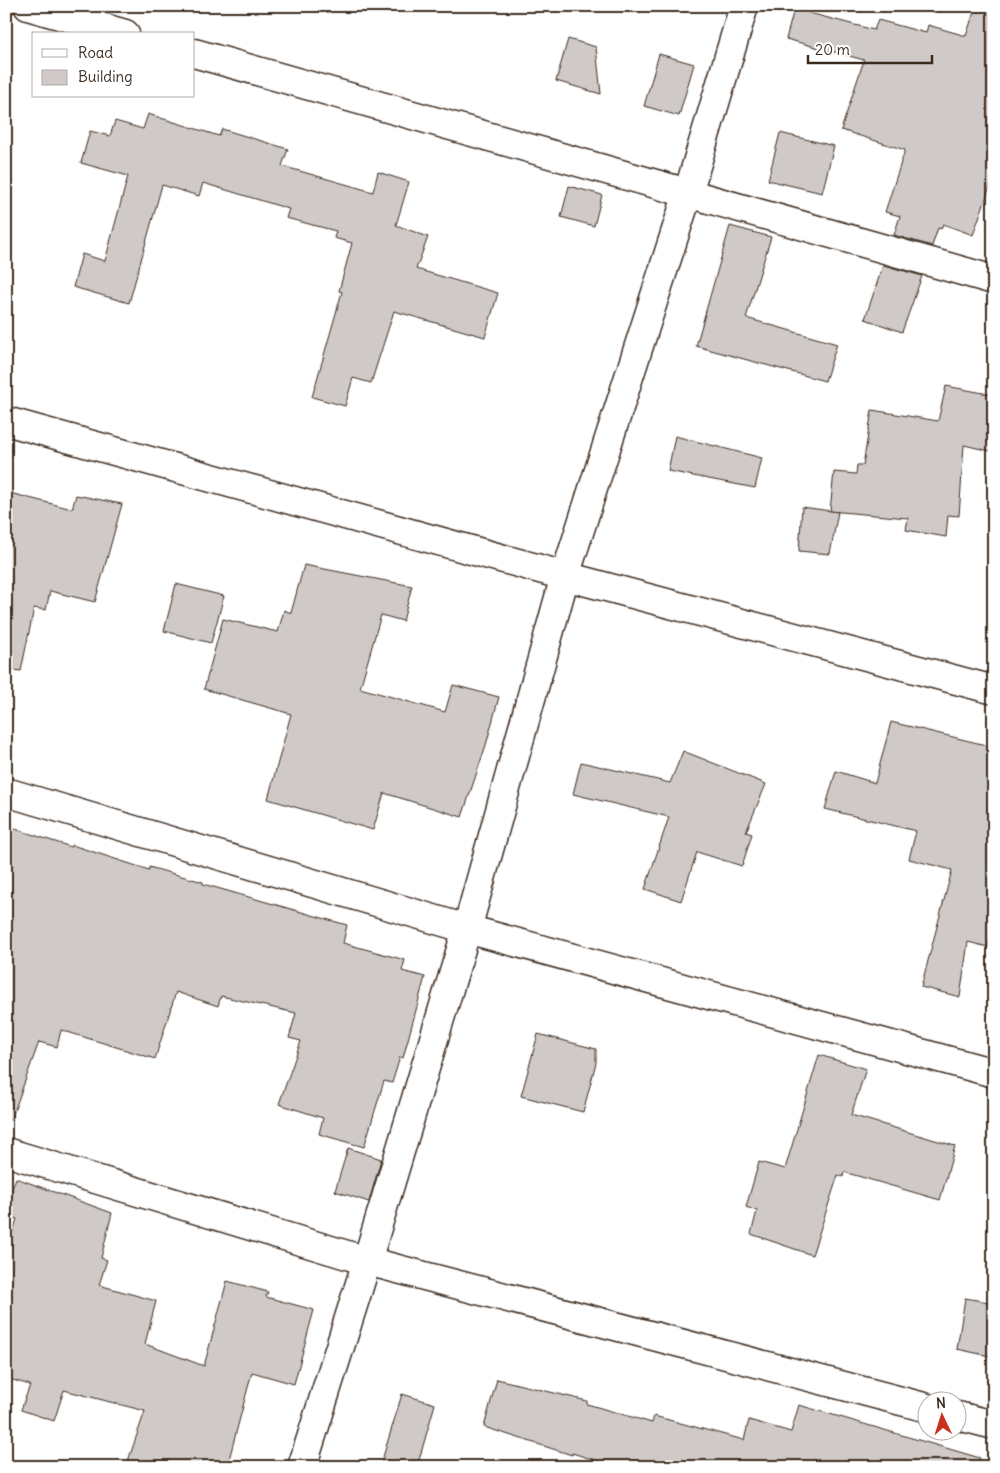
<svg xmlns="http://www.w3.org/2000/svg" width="1000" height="1473" viewBox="0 0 1000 1473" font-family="Delius,sans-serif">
	<rect width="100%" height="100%" fill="#fff"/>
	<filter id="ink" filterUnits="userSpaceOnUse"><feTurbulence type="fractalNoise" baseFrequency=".02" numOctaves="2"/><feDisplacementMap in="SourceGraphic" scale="10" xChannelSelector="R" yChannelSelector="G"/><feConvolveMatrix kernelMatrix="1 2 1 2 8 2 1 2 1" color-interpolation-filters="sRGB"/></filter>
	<g filter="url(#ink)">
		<g fill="#cfcac7" stroke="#3b2a1e">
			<path d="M976,6H994V175L973,235L943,224L941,229L938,228L932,246L894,235L900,216L885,212L905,150L841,130L864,60L786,39L794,9L874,30L878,20L926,33L928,25L966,36Z"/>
			<path d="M568,39L596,47L601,94L556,81Z"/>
			<path d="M659,54L694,64L679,116L644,106Z"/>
			<path d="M148,114L219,136L222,129L288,149L282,166L373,192L378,172L409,182L396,225L428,237L416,269L498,293L485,337L394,311L371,383L353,378L345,406L312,397L342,292L339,291L352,243L334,238L336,231L286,218L289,209L203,183L199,196L162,185L129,303L73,287L82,254L105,261L128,176L81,163L90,131L110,136L115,121L143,129Z"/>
			<path d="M780,133L834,146L822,193L768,180Z"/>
			<path d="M569,186L602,195L594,226L561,217Z"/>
			<path d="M730,226L771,237L746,318L837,344L825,381L696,346Z"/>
			<path d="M883,265L922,276L902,332L865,319Z"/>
			<path d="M946,386L994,395V452L964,445L959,516L948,515L946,537L906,530L908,518L830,511L834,472L856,474L857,465H863L872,410L938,421Z"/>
			<path d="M675,436L762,458L755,488L668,471Z"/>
			<path d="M6,492L72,509L76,495L122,504L95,602L50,591L46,610L34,608L21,671L6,669Z"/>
			<path d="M802,507L838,512L830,554L799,551Z"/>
			<path d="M304,565L412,586L403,621L381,615L360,688L445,712L453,685L499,697L486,745L462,817L384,793L373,830L268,799L291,714L204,689L223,619L278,632L284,610L291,613Z"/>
			<path d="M176,584L224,596L211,643L164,631Z"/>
			<path d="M891,722L994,747V923L988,947L968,942L960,997L921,987L952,870L909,859L916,831L825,809L836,771L875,783Z"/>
			<path d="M683,751L766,784L746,832L752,834L742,866L697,852L681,901L645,889L669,817L573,794L581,762L670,783Z"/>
			<path d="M6,826L71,847L72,845L149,870V867L203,882V884L347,925L343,943L405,960L402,971L425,977L403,1058L400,1057L392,1083L384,1081L364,1147L319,1134L323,1118L279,1104L301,1041L289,1038L296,1013L221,996L218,1006L176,992L155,1059L61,1030L57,1047L39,1042L11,1120L6,1119Z"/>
			<path d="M538,1034L596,1049V1063L583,1112L521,1096Z"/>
			<path d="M819,1055L866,1069L851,1115L955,1146L940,1200L844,1172L843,1177L838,1175L812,1255L751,1234L757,1211L746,1207L759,1162L785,1169Z"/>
			<path d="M348,1148L381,1159L369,1202L335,1191Z"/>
			<path d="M16,1178L112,1213L101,1258L107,1260L99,1285L156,1301L145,1344L204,1366L227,1281L268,1292L266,1297L314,1310L294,1384L252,1372L227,1467H126L145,1411L64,1390L54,1421L21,1410L30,1385L6,1378V1252L17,1219L6,1215V1205Z"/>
			<path d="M965,1298L994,1303V1357L957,1349Z"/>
			<path d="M497,1379L587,1401V1404L652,1423L654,1416L744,1440L749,1420L791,1432L799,1405L980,1458L978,1467H618L572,1453V1455L484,1427Z"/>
			<path d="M402,1394L435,1404L417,1467H380Z"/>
		</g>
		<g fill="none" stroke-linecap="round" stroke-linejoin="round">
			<defs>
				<g id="street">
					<path d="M28,6L125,34"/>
					<path d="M194,53L994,280"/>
					<path d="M6,421L565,576L994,690"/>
					<path d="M6,792L467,929L994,1073"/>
					<path d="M6,1152L367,1261L928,1408"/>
					<path d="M958,1416L994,1425"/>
					<path d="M302,1467L367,1261L467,929L565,576L688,193L744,6"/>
				</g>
			</defs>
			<use href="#street" stroke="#3b2a1e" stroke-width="31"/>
			<use href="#street" stroke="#fff" stroke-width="28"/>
		</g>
	</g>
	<rect width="1000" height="1473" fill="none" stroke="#fff" stroke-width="25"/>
	<rect x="12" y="12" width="975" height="1448" fill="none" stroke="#3b2a1e" stroke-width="2" filter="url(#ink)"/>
	<rect x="32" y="32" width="162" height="65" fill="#ffffff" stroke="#b1aaa5"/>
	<rect x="42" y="49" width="25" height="8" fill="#ffffff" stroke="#b1aaa5"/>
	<text x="78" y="58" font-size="15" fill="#3b2a1e">Road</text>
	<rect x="42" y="70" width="25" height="15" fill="#cfcac7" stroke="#b1aaa5"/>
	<text x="78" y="82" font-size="15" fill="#3b2a1e">Building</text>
	<g transform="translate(942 1416) rotate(356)"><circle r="24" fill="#ffffff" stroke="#b1aaa5"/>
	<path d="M0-4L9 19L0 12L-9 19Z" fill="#c8321e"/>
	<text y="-8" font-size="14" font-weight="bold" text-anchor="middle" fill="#3b2a1e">N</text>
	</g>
	<path d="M808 55v8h124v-8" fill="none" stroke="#3b2a1e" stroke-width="2.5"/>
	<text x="815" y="55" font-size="15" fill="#3b2a1e" stroke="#ffffff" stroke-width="4" paint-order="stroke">20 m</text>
</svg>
